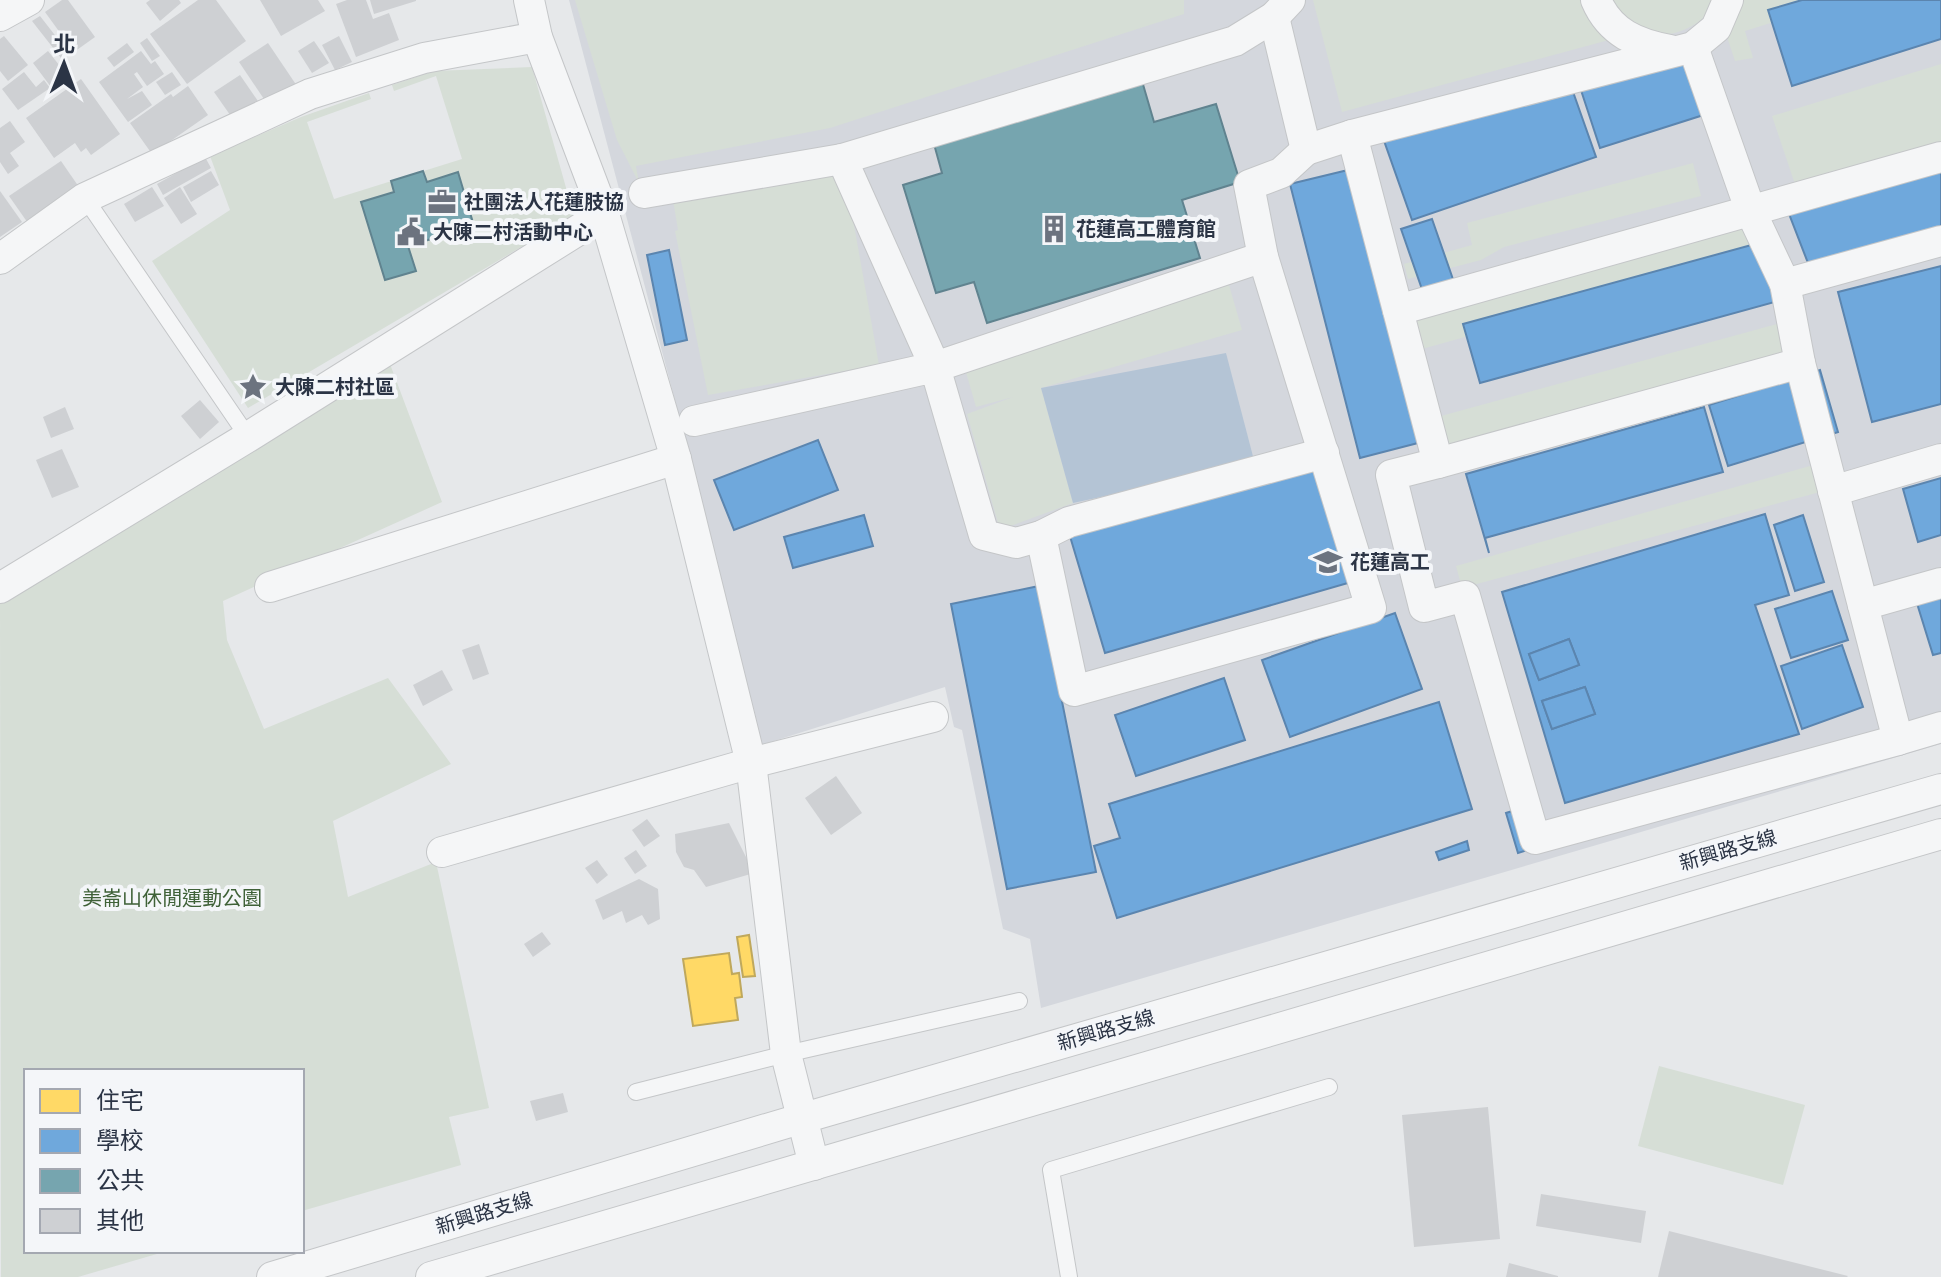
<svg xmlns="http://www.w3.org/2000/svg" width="1941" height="1277" viewBox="0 0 1941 1277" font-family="Commissioner,'Noto Sans TC',sans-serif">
	<rect width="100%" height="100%" fill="#e6e8ea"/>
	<path fill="#d4d7dd" d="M569,0H1941V744L1041,1008L1030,939L1003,929L962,730L954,727L945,687L761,745L685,438Z"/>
	<g fill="#d6ded6">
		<path d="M575,0H1184V14L830,128L636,166L639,183L617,140Z"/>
		<path d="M1313,0H1588L1620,37L1342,112Z"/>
		<path d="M1606,0H1720C1702,27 1665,46 1633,27C1623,21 1614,8 1606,0Z"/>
		<path d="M1734,0H1843L1745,31L1753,58L1735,61L1726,34Z"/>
		<path d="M1941,64V156L1799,196L1772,116Z"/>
		<path d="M532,67L574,216L248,408L152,261L230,210L210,156L301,117L369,93L371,99L307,122L334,199L462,159L436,76L394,91L392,85L434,71Z"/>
		<path d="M1693,163L1701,196L1504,247L1481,260L1408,279L1404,264L1472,245L1467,223Z"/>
		<path d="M844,169L879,365L708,395L675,231L678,230L673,200Z"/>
		<path d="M1751,212L1767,253L1422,349L1407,307Z"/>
		<path d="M1229,285L1242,330L1041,388L1073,503L1000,530L967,414L1013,397L976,407L963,362Z"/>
		<path d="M1777,324L1786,356L1450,448L1441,416Z"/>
		<path d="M390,364L442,502L223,601L227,640L264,729L388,678L451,764L333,821L348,897L436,862L489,1108L449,1117L461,1165L302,1211V1071H26V1251H167L78,1277H1L0,602Z"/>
		<path d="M1817,464L1824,491L1462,588L1456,566Z"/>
		<path d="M1659,1066L1805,1105L1783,1185L1638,1146Z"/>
	</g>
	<path fill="#b4c4d5" d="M1226,353L1255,464L1073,503L1041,388Z"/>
	<g fill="#ffd966" stroke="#bfa85c" stroke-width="2">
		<path d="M749,935L755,976L743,977L737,937Z"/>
		<path d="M729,953L732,974L739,973L742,997L735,998L738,1020L693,1026L683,959Z"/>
	</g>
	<g fill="#6fa8dc" stroke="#5b85af" stroke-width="2" fill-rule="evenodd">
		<path d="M1802,0H1941V39L1792,86L1768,10Z"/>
		<path d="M1691,35L1716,111L1600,148L1575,72Z"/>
		<path d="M1566,72L1596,157L1412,220L1382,135Z"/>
		<path d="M1941,149V229L1813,276L1786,206Z"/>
		<path d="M1348,170L1418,443L1360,458L1290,184Z"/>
		<path d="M1432,219L1455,285L1424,295L1401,229Z"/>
		<path d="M1777,238L1793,297L1480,383L1463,324Z"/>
		<path d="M669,250L687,340L665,345L647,255Z"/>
		<path d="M1941,266V404L1872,422L1838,292Z"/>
		<path d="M1820,370L1838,432L1728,466L1709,405Z"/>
		<path d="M1704,407L1723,472L1485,538L1489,553L1466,474Z"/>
		<path d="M818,440L838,490L734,530L714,480Z"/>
		<path d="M1336,456L1372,576L1105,653L1069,533Z"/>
		<path d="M1941,478V535L1918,542L1903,489Z"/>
		<path d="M1765,514L1789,595L1755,605L1799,734L1565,803L1502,592ZM1569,639L1579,665L1539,680L1529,654ZM1585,687L1595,714L1552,729L1542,701Z"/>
		<path d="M864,515L873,546L793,568L784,537Z"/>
		<path d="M1803,515L1824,582L1795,591L1774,525Z"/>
		<path d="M1039,586L1096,872L1007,889L951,604Z"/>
		<path d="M1941,590V653L1933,655L1915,597Z"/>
		<path d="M1832,591L1848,640L1791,658L1775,609Z"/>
		<path d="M1395,613L1422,689L1290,737L1262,660Z"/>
		<path d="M1569,639L1579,665L1539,680L1529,654Z"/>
		<path d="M1842,645L1863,707L1802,729L1781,666Z"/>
		<path d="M1224,678L1245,740L1136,776L1115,715Z"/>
		<path d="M1585,687L1595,714L1552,729L1542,701Z"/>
		<path d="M1439,702L1472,809L1117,918L1094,846L1120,838L1109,804Z"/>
		<path d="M1529,806L1541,846L1518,853L1506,813Z"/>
		<path d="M1467,841L1469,850L1439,860L1436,852Z"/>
	</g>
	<g fill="#76a5af" stroke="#60838f" stroke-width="2">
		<path d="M1142,81L1154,122L1216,104L1240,182L1182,200L1200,258L987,323L974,282L936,293L903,185L942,173L934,144Z"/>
		<path d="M423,171L427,182L458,172L474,226L408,246L416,271L385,280L361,202L394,192L391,181Z"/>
	</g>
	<g fill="#ced0d3">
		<path d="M62,0H68L95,37L74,52L45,12Z"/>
		<path d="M150,0H179L181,3L160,21L146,3Z"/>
		<path d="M198,0H216L246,41L187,84L150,34Z"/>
		<path d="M260,0H318L325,11L281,36Z"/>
		<path d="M347,0H366L373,19L389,13L399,40L356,57L336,4Z"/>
		<path d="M370,0H416V1L374,14Z"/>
		<path d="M40,16L68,52L61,58L32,21Z"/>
		<path d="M4,36L28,65L8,81L0,71V39Z"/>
		<path d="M339,36L352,62L335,70L322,45Z"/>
		<path d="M147,38L160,56L152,61L140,43Z"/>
		<path d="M314,41L329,63L312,73L298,51Z"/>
		<path d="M127,43L134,52L114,67L107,58Z"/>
		<path d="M268,43L297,86L268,105L239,62Z"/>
		<path d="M48,51L67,75L51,87L33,63Z"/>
		<path d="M141,51L151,64L155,61L164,74L147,86L137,72L134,74L143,87L127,99L142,91L152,105L128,122L99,82Z"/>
		<path d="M24,72L36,87L44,80L50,88L18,110L2,89Z"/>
		<path d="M172,72L181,85L165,95L156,82Z"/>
		<path d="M240,75L260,104L235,122L214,92Z"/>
		<path d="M81,79L120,134L91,155L86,148L81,152L75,143L54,158L26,118Z"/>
		<path d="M188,86L208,115L152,154L130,123L171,94L173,97Z"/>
		<path d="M10,121L25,142L10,153L19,166L8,174L0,162V128Z"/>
		<path d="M205,157L211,168L163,195L157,184Z"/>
		<path d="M61,161L81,190L30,226L9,196Z"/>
		<path d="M211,171L219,185L191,202L183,187Z"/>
		<path d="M152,187L164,206L135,222L124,204Z"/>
		<path d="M180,187L197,214L181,224L164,198Z"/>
		<path d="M0,191L22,222L0,237Z"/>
		<path d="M200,400L219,422L200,439L181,416Z"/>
		<path d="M65,407L74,429L51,438L43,417Z"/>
		<path d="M62,449L79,487L52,498L36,460Z"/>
		<path d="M479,644L489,674L473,680L462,650Z"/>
		<path d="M442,670L453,690L423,706L413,685Z"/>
		<path d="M836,776L862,813L831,835L805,798Z"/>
		<path d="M647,819L660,836L644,847L632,830Z"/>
		<path d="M729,823L754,873L706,887L694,870L684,867L676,852L675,834Z"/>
		<path d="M636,850L647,866L635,874L624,858Z"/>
		<path d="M597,860L608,875L597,884L585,868Z"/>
		<path d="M639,879L658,889L660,919L648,925L642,915L626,923L622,911L603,920L595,900Z"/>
		<path d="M542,932L551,944L533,957L524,944Z"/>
		<path d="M563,1093L568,1112L536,1121L530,1101Z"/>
		<path d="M1488,1107L1500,1239L1414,1247L1402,1115Z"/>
		<path d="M1541,1194L1646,1211L1641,1243L1536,1226Z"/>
		<path d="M1669,1231L1848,1276L1847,1277H1658Z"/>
		<path d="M1509,1263L1558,1276V1277H1506Z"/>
	</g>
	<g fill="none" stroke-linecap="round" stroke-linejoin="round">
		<defs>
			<g id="service">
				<path d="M85,198L248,437"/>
				<path d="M636,1092L786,1054L1019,1001"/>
				<path d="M1069,1277L1051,1170L1329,1087"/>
			</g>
			<g id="minor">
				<path d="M529,0L537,37L604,214L676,459L751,763L786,1054L814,1165"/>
				<path d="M1596,0C1610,33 1637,44 1670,50"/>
				<path d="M0,16L29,0"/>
				<path d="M1274,17L1306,150L1352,135L1693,47L1716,28L1728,0"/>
				<path d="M1352,135L1438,463L1800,363L1785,284L1751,212L1693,47"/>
				<path d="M842,159L935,367L1263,257"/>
				<path d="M644,193L842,159L1235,41L1274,17L1290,0"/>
				<path d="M0,259L85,198L310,94L424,58L537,37"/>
				<path d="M1785,284L1941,241"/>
				<path d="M1398,310L1941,157"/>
				<path d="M694,421L935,367L984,535L1016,543L1041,536L1069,522L1324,453"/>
				<path d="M1438,463L1391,475L1424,607L1465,596L1535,839L1898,740L1800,363"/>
				<path d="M1833,491L1941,459"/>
				<path d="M1041,536L1074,691L1371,608L1263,257L1249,185L1281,173L1306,150"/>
				<path d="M270,587L676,459"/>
				<path d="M0,588L248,437L604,214"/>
				<path d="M1863,605L1941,583"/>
				<path d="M1898,740L1941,727"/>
				<path d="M442,852L751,763L933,717"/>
				<path d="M272,1277L800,1119L1941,789"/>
				<path d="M431,1277L1941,834"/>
			</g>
		</defs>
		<use href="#service" stroke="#c4c6c8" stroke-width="18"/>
		<use href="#minor" stroke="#c4c6c8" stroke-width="32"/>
		<use href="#service" stroke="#f5f6f7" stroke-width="16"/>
		<use href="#minor" stroke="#f5f6f7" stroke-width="30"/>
	</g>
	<defs>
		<symbol id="office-bare" viewBox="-9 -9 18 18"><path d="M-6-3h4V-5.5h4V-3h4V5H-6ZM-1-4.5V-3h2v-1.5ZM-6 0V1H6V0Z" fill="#6c737f" stroke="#f4f6f9" stroke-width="2.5" paint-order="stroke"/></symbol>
		<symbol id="building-bare" viewBox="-9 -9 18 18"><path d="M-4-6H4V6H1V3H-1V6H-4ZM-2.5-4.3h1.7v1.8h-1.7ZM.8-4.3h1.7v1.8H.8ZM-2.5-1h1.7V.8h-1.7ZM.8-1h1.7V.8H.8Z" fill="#6c737f" stroke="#f4f6f9" stroke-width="2.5" paint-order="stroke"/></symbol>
		<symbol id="civic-bare" viewBox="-9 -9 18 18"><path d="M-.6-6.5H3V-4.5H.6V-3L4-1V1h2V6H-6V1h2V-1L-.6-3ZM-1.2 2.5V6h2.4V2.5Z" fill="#6c737f" stroke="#f4f6f9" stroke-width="2.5" paint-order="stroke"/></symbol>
		<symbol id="sight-bare" viewBox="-9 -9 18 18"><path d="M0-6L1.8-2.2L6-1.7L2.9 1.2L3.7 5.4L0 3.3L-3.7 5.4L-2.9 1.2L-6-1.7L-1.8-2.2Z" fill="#6c737f" stroke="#f4f6f9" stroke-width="2.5" paint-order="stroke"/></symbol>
		<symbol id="school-bare" viewBox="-9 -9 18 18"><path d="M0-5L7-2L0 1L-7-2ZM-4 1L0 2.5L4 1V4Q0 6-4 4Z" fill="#6c737f" stroke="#f4f6f9" stroke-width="2.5" paint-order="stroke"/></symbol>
	</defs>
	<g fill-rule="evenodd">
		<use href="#office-bare" x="422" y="182" width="40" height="40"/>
		<use href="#building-bare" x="1034" y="209" width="40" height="40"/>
		<use href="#civic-bare" x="391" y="212" width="40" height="40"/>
		<use href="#sight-bare" x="233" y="367" width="40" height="40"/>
		<use href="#school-bare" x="1308" y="542" width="40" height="40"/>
	</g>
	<g text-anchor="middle" stroke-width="8" stroke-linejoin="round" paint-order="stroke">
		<g font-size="20" font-weight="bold" fill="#2b3445" stroke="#f4f6f9" text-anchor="start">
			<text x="464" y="209">社團法人花蓮肢協</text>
			<text x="1076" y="236">花蓮高工體育館</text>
			<text x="433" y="239">大陳二村活動中心</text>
			<text x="275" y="394">大陳二村社區</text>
			<text x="1350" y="569">花蓮高工</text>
		</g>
		<g font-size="20" fill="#2b3445" stroke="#f4f6f9">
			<text transform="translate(1728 850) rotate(-16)" y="7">新興路支線</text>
			<text transform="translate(1106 1030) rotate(-16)" y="7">新興路支線</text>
			<text transform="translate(484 1213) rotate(-17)" y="7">新興路支線</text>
		</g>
		<g font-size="20" fill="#3f6138" stroke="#f4f6f9">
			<text x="172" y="905">美崙山休閒運動公園</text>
		</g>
	</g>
	<rect x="24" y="1069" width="280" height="184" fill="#f4f6f9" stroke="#a4a8b1" stroke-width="2"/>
	<rect x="40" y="1089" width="40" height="24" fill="#ffd966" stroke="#a4a8b1" stroke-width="2"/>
	<text x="96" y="1109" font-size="24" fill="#2b3445">住宅</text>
	<rect x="40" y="1129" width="40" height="24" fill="#6fa8dc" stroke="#a4a8b1" stroke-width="2"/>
	<text x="96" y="1149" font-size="24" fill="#2b3445">學校</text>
	<rect x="40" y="1169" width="40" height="24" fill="#76a5af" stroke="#a4a8b1" stroke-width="2"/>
	<text x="96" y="1189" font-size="24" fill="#2b3445">公共</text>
	<rect x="40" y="1209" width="40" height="24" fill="#ced0d3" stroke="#a4a8b1" stroke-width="2"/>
	<text x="96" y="1229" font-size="24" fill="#2b3445">其他</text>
	<g transform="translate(64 64) rotate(1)" stroke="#f4f6f9" stroke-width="6" paint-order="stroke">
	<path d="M0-6L14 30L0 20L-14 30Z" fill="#2b3445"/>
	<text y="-12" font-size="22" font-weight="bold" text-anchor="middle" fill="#2b3445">北</text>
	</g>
</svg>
